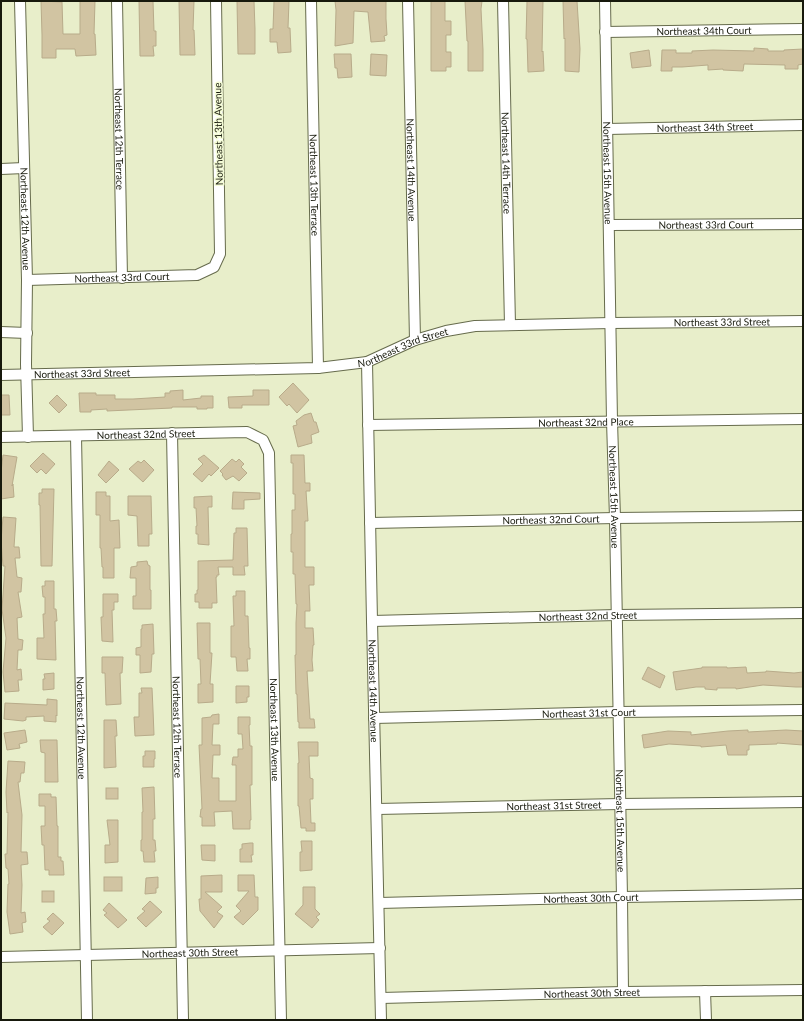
<svg xmlns="http://www.w3.org/2000/svg" width="804" height="1021" viewBox="0 0 804 1021" font-family="Lato,sans-serif">
	<rect width="100%" height="100%" fill="#e8eeca"/>
	<g fill="#d1c4a2" stroke="#b8ab8a">
		<path d="M41,1L62,2L63,34H80V1H95L94,34H95L96,55L76,56L75,49H56V58H42V35Z"/>
		<path d="M139,1H153L154,31H156V46H153L154,56H140Z"/>
		<path d="M179,1H194L193,30H194L195,55H180Z"/>
		<path d="M237,1H254L255,29V54H238Z"/>
		<path d="M274,1H289L288,28H290L291,52L278,53L277,42H270V29H273Z"/>
		<path d="M335,1H386V19L387,35L384,36L385,41L371,42L368,12L354,11L353,43L335,46L336,10Z"/>
		<path d="M431,1H445V21H451V35H446V52H451V67H446V71H431Z"/>
		<path d="M465,1H482L481,9L483,50V71H468V41H467Z"/>
		<path d="M527,1H543L542,52L543,51L544,71L528,72L527,39H526Z"/>
		<path d="M563,1H577L580,49L579,72L565,71V38L564,39Z"/>
		<path d="M754,48L768,49V51H784V50L803,49V64L798,65V69H785V65L744,64L743,71L723,70V69L708,70V65L682,67H672V71H661L662,50H676V53H692V51L713,50L754,51Z"/>
		<path d="M649,50L651,66L632,68L630,53Z"/>
		<path d="M334,54H351L352,77L338,78L337,68H335Z"/>
		<path d="M371,54L387,55L386,76L370,75Z"/>
		<path d="M293,383L309,400L297,413L289,404L287,406L279,397Z"/>
		<path d="M183,390V400L201,398V396H213V408H207V409H197V407H172V408L107,411V409L91,410V412H80L79,393H96V395H115V399H133L165,397V393H170V391Z"/>
		<path d="M253,390H269V405H242V408H229L228,397L253,396Z"/>
		<path d="M1,395H9L10,415H1Z"/>
		<path d="M57,395L67,405L59,413L49,403Z"/>
		<path d="M311,413L314,422H316L319,432L311,435L312,443L298,447L293,426L297,425L296,421L304,415Z"/>
		<path d="M43,453L55,464L46,474L41,469L37,473L30,466Z"/>
		<path d="M3,455L17,457L12,486L13,484L14,497L1,499V472Z"/>
		<path d="M204,455L219,468L211,476L209,474L202,482L193,474L203,464L198,459Z"/>
		<path d="M291,455H304L305,483H310V491H306L308,521H305V567H314V585H309L310,611H305V628H313L314,645H313L312,660L313,671H307L310,719H314L315,728H299V722H298L297,694H296L295,655H296V623L297,604H296L295,574H293V552H291V534H292V510H295V494H293V463H291Z"/>
		<path d="M232,459L236,462L239,459L244,464L241,467L247,473L239,481L233,476L226,480L222,475L223,474L220,471Z"/>
		<path d="M144,460L154,470L143,482L129,469L138,461L141,463Z"/>
		<path d="M109,461L119,470L106,483L98,475Z"/>
		<path d="M42,489H54L52,566H41L40,505H39V493H42Z"/>
		<path d="M96,492H106V496H110V521L119,520L120,548H114V578H103V567H102L101,548H100V515H96Z"/>
		<path d="M233,492L260,493V499L244,500V509H232Z"/>
		<path d="M128,496H151L152,534H149V546H138L137,516L128,515Z"/>
		<path d="M212,496V507H208L209,545L198,544V534H196V526H197L196,508H194V497Z"/>
		<path d="M3,517L16,518L14,547H19L20,558H15L17,577L22,578L21,592H18L22,617L17,618L18,639L23,640L22,650H18L17,670L21,669L22,680H18L19,691L5,692L3,672L6,638L2,609L5,566H3L1,541Z"/>
		<path d="M236,528H247L248,566H244L245,575H233V567H218L219,575H217V577H216L217,603H212V608H199V602H195V594H197V590H198V561L233,560L234,533H236Z"/>
		<path d="M147,561L148,565L150,566V590H151V609H133V596H136V578H130L131,567L137,566V562Z"/>
		<path d="M45,581H54V609H56L57,621H55L56,660L37,659V638H44L43,614H45V597H43L42,586H45Z"/>
		<path d="M236,591H245V616H248L249,648H250V659H247L248,671H237L236,657H231V626H234L233,596H236Z"/>
		<path d="M103,594H118V602H114V610H112L113,642L102,641L101,617H103Z"/>
		<path d="M197,623H210V653H212L210,684H213V702L198,703V684H201L200,659H198Z"/>
		<path d="M153,624L154,654H152L151,672L140,673V655H136V648L141,647V629H142V625Z"/>
		<path d="M102,657H123L122,673H120L121,704L106,705L105,673H102Z"/>
		<path d="M648,667L665,676L660,688L642,679Z"/>
		<path d="M702,667H727V668L746,667L747,673L766,672V671L794,673L803,672V687H796L763,685L736,689V688H717V690L705,689V687H696L676,690L673,672L702,668Z"/>
		<path d="M54,673V689L43,690V679H45L44,674Z"/>
		<path d="M236,686H249V697H247V702L236,703Z"/>
		<path d="M141,688H152L153,710L154,735L135,736L134,717H139V693H142Z"/>
		<path d="M47,699L57,700V716L56,715V722L44,721V716L26,717V720L23,721L4,719L5,703L47,705Z"/>
		<path d="M219,714V724H213L212,745H220V755H213L212,778H219V801H236V765H232L233,757H238V749H243L242,734H238V717H250V725H249L250,746H252V785H250L251,820H250V829H233L232,811L214,812L215,826H202V817H200L201,809H202L199,745H202V718L211,717L212,715Z"/>
		<path d="M104,720H116L117,736H115L116,767L104,768Z"/>
		<path d="M25,730L27,742L19,744L20,748L7,750L4,733Z"/>
		<path d="M748,730V732L786,730L803,731V745L777,743V744L749,745V750H747V755H728L726,745L701,747V746L669,744L644,748L642,735L668,731L691,732V735L728,731Z"/>
		<path d="M40,740H57L58,782H45V753L41,752Z"/>
		<path d="M298,742H318V756H309L310,778L313,779V799H310L311,823H315V831H306V828H301L299,806H298V763H299Z"/>
		<path d="M145,751H155V759H154V767H143V756H145Z"/>
		<path d="M8,761L25,762L24,773H21L20,782H18L22,815L21,852H27L28,864L21,865L22,885L21,913L25,912L26,922L22,923L23,932L10,934L7,912L8,884H9L8,869L6,868L5,854H7L8,812L7,813L6,792Z"/>
		<path d="M154,787L155,819H153V840H155L156,851H154L155,862H144L143,851H141V840H142V812H143L142,788Z"/>
		<rect x="106" y="788" width="12" height="11"/>
		<path d="M39,794H51V797H56L57,826H58V857H61V861H63L64,875H49V870H45L44,845H42L41,826H45V806H39Z"/>
		<path d="M107,820H118V862L105,863V845H110Z"/>
		<path d="M301,841H312V870L300,871V852H302Z"/>
		<path d="M250,843H253V855H251L252,862H240V849H242V844Z"/>
		<path d="M201,845H215V861L202,860Z"/>
		<path d="M222,875V892H205L222,907L217,912L223,916L214,928L200,911L199,899H201V876Z"/>
		<path d="M238,875H254L255,897H258V910L243,925L234,917L241,911L236,906L249,891H238Z"/>
		<rect x="104" y="877" width="18" height="14"/>
		<path d="M158,877V888H156V893L145,894L146,878Z"/>
		<path d="M303,887H315V909L320,914L316,917L319,920L312,928L295,914L303,905Z"/>
		<rect x="42" y="891" width="12" height="11"/>
		<path d="M150,901L162,912L146,927L137,918L145,911L142,909Z"/>
		<path d="M109,903L127,920L118,928L104,915L107,913L103,910Z"/>
		<path d="M53,913L64,923L52,935L43,927L50,921L47,919Z"/>
	</g>
	<g fill="none" stroke-linecap="round" stroke-linejoin="round">
		<defs>
			<g id="minor">
				<path id="s1" d="M20,1L27,280L26,364L28,437"/>
				<path id="s2" d="M117,1L122,278"/>
				<path id="s3" d="M311,1L318,368"/>
				<path id="s4" d="M408,1L415,340"/>
				<path id="s5" d="M503,1L510,325"/>
				<path id="s6" d="M605,1L612,421L615,518L622,897L623,992"/>
				<path id="s7" d="M605,32L803,29"/>
				<path id="s8" d="M607,129L803,125"/>
				<path d="M1,169L24,168"/>
				<path id="s9" d="M609,225L803,224"/>
				<path id="s10" d="M27,280L197,275L214,267L220,254L216,1"/>
				<path d="M1,332L27,333"/>
				<path id="s11" d="M367,362L372,621L381,1020"/>
				<path id="s12" d="M1,375L318,368L367,362L415,340L446,331L475,326L611,323L803,321"/>
				<path id="s13" d="M368,425L803,419"/>
				<path id="s14" d="M172,433L183,1020"/>
				<path id="s15" d="M76,436L87,1020"/>
				<path id="s16" d="M1,437L247,432L263,440L269,453L281,1020"/>
				<path id="s17" d="M370,523L615,518L803,516"/>
				<path id="s18" d="M372,621L617,615L803,613"/>
				<path id="s19" d="M374,718L618,712L803,710"/>
				<path id="s20" d="M377,809L620,804L803,802"/>
				<path id="s21" d="M379,903L622,897L803,894"/>
				<path id="s22" d="M1,957L380,948"/>
				<path d="M705,991L706,1020"/>
				<path id="s23" d="M381,998L623,992L803,990"/>
			</g>
		</defs>
		<use href="#minor" stroke="#666b4c" stroke-width="12"/>
		<use href="#minor" stroke="#fff" stroke-width="10"/>
	</g>
	<g text-anchor="middle" stroke-width="3" stroke-linejoin="round" paint-order="stroke">
		<g font-size="10" fill="#17190c" stroke="#f5fcd7">
			<text dy="4" stroke="none"><textPath href="#s7" startOffset="99">Northeast 34th Court</textPath></text>
			<text dy="4" stroke="none"><textPath href="#s8" startOffset="98">Northeast 34th Street</textPath></text>
			<text transform="translate(218 134) rotate(-91)" y="4">Northeast 13th Avenue</text>
			<text dy="4" stroke="none"><textPath href="#s2" startOffset="138">Northeast 12th Terrace</textPath></text>
			<text dy="4" stroke="none"><textPath href="#s5" startOffset="162">Northeast 14th Terrace</textPath></text>
			<text dy="4" stroke="none"><textPath href="#s4" startOffset="169">Northeast 14th Avenue</textPath></text>
			<text dy="4" stroke="none"><textPath href="#s6" startOffset="172">Northeast 15th Avenue</textPath></text>
			<text dy="4" stroke="none"><textPath href="#s3" startOffset="184">Northeast 13th Terrace</textPath></text>
			<text dy="4" stroke="none"><textPath href="#s1" startOffset="218">Northeast 12th Avenue</textPath></text>
			<text dy="4" stroke="none"><textPath href="#s9" startOffset="97">Northeast 33rd Court</textPath></text>
			<text dy="4" stroke="none"><textPath href="#s10" startOffset="95">Northeast 33rd Court</textPath></text>
			<text dy="4" stroke="none"><textPath href="#s12" startOffset="728">Northeast 33rd Street</textPath></text>
			<text dy="4" stroke="none"><textPath href="#s12" startOffset="405">Northeast 33rd Street</textPath></text>
			<text dy="4" stroke="none"><textPath href="#s12" startOffset="81">Northeast 33rd Street</textPath></text>
			<text dy="4" stroke="none"><textPath href="#s13" startOffset="218">Northeast 32nd Place</textPath></text>
			<text dy="4" stroke="none"><textPath href="#s16" startOffset="145">Northeast 32nd Street</textPath></text>
			<text dy="4" stroke="none"><textPath href="#s6" startOffset="496">Northeast 15th Avenue</textPath></text>
			<text dy="4" stroke="none"><textPath href="#s17" startOffset="181">Northeast 32nd Court</textPath></text>
			<text dy="4" stroke="none"><textPath href="#s18" startOffset="216">Northeast 32nd Street</textPath></text>
			<text dy="4" stroke="none"><textPath href="#s11" startOffset="329">Northeast 14th Avenue</textPath></text>
			<text dy="4" stroke="none"><textPath href="#s19" startOffset="215">Northeast 31st Court</textPath></text>
			<text dy="4" stroke="none"><textPath href="#s14" startOffset="294">Northeast 12th Terrace</textPath></text>
			<text dy="4" stroke="none"><textPath href="#s15" startOffset="292">Northeast 12th Avenue</textPath></text>
			<text dy="4" stroke="none"><textPath href="#s16" startOffset="555">Northeast 13th Avenue</textPath></text>
			<text dy="4" stroke="none"><textPath href="#s20" startOffset="177">Northeast 31st Street</textPath></text>
			<text dy="4" stroke="none"><textPath href="#s6" startOffset="820">Northeast 15th Avenue</textPath></text>
			<text dy="4" stroke="none"><textPath href="#s21" startOffset="212">Northeast 30th Court</textPath></text>
			<text dy="4" stroke="none"><textPath href="#s22" startOffset="189">Northeast 30th Street</textPath></text>
			<text dy="4" stroke="none"><textPath href="#s23" startOffset="211">Northeast 30th Street</textPath></text>
		</g>
	</g>
	<rect width="804" height="1021" fill="none" stroke="#17190c" stroke-width="4"/>
</svg>
